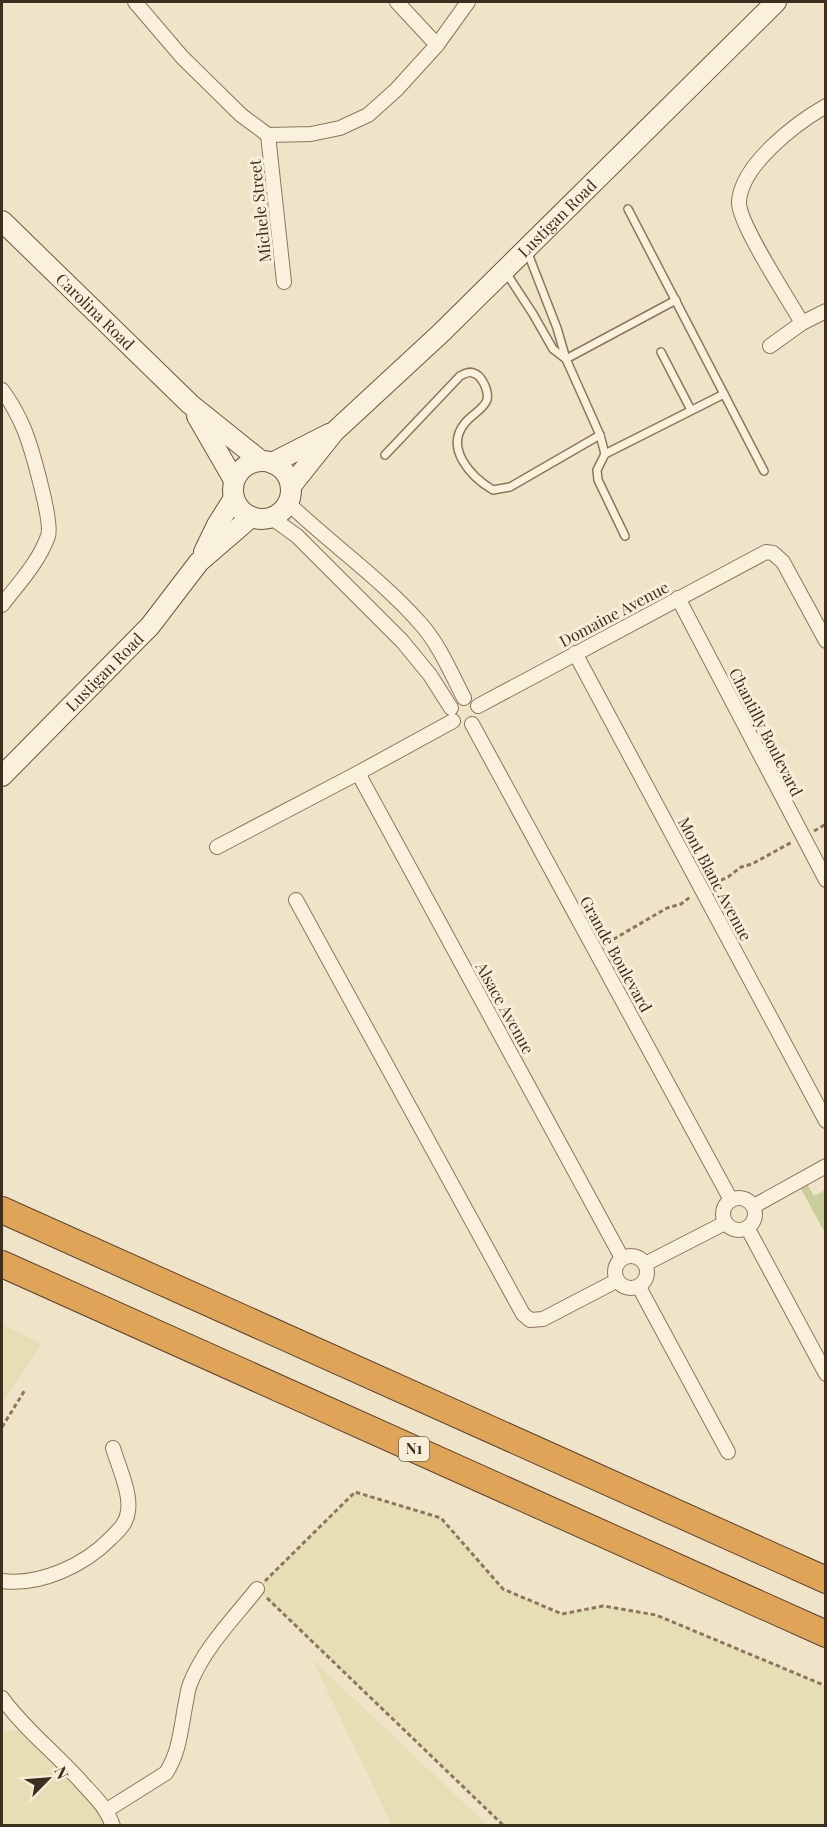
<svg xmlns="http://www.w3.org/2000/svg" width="827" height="1827" viewBox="0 0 827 1827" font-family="'Playfair Display',serif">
	<rect width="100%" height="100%" fill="#f0e4c8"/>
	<g fill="#e6deb5">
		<path d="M2,1324L42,1344L2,1404Z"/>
		<path d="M355,1492L441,1518L503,1589L562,1614L603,1606L656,1615L825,1686V1825H504L257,1589Z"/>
		<path d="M312,1659L487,1825H392Z"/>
		<path d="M27,1729L113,1825H2V1732Z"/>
	</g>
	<path fill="#c9cf9b" d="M807,1184L814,1196L825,1190V1233L800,1187Z"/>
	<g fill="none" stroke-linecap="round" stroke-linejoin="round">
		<defs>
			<g id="lane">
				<path d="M628,209L764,471"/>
				<path d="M527,251L557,328L566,359L600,435L605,454"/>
				<path d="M505,271L533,314L553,349L566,359"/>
				<path d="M661,352L691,410"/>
				<path d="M566,359L676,300"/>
				<path d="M385,455L460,376C464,374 469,371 473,373C482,375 489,391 487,400C484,409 471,415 465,423C444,448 471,477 493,490L510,487L600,435"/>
				<path d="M625,536L598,480L597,470L605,454L724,394"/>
			</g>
			<g id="street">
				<path d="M135,2L182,57L241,115L268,135L311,134L340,128L368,115L396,90L437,45L468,2"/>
				<path d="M397,2L437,45"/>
				<path d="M268,135L284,282"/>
				<path d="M802,323C789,300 738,223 739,202C741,165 796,123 826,106"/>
				<path d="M770,346L802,323L826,311"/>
				<path d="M2,390C11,402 18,415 24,429C31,446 53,522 48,536C39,562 18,584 2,605"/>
				<path d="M288,503C331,544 380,578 420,623C439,644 451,673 464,698"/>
				<path d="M272,518L297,536L402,641L430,675L451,708"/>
				<path d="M678,598L826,880"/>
				<path d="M575,653L826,1121"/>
				<path d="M478,706L766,552L773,553L783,562L826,641"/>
				<path d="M472,724L731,1200"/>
				<path d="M358,773L622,1258"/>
				<path d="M217,847L358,773L453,721"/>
				<path d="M296,900L523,1314L530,1320L543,1319L616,1281"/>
				<circle cx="739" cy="1214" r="16"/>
				<path d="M754,1206L826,1166"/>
				<path d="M748,1229L826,1374"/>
				<circle cx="631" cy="1272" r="16"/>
				<path d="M645,1264L725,1223"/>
				<path d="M639,1287L728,1452"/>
				<path d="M2,1581C40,1586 85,1565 111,1538C119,1530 127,1523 128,1511C131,1493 118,1465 113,1448"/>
				<path d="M2,1698C25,1730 57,1754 83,1784C96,1798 106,1807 113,1826"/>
				<path d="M107,1810L166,1773C180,1752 181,1726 186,1702C187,1696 188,1689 190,1684C204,1648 234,1618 257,1589"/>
			</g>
			<g id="secondary">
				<path id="s1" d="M2,221L190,404L261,461"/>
				<path d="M197,416L234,480"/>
				<circle cx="262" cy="490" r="29"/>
				<path d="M272,463L329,434"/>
				<path id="s2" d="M291,486L334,432L441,333L776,2"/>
				<path d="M204,552L217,525L234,498"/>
				<path id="s3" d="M2,776L150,626L199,562L251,517"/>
			</g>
			<g id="highway">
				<path d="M2,1210L826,1580"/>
				<path d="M2,1264L826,1634"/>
			</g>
		</defs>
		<use href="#lane" stroke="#8d765c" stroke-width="10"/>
		<use href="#street" stroke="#8d765c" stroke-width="16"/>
		<use href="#secondary" stroke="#6f573f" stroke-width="22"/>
		<use href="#highway" stroke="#5b4430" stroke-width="28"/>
		<g stroke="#8d765c" stroke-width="3" stroke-dasharray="4.5 3" stroke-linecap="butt">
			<path d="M814,831L826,824"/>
			<path d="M714,883L728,877L741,867L752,864L792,842"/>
			<path d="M607,943L667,908L681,904L690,897"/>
			<path d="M2,1427L25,1390"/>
			<path d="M265,1581L355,1492L441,1518L503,1589L562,1614L603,1606L656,1615L826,1686"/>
			<path d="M267,1598L504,1826"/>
		</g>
		<use href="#lane" stroke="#faf1dc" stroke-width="7"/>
		<use href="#street" stroke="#faf1dc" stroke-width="14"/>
		<use href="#secondary" stroke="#faf1dc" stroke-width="20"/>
		<use href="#highway" stroke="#e0a458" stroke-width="26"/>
	</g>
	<g text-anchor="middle" stroke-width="6" stroke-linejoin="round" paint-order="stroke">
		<rect fill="#f7eed8" stroke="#756857" stroke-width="1.5" x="399" y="1437" width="30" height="24" rx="4.5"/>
		<g font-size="15" font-weight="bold" fill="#3d2e20">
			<text x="414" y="1454">N1</text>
		</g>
		<g font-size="16" fill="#3d2e20" stroke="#f7eed8">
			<text transform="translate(260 211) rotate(-96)" y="6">Michele Street</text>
			<text dy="6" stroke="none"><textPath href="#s2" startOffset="378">Lustigan Road</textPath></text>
			<text dy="6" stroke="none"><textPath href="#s1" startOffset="130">Carolina Road</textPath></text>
			<text transform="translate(614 614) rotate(-28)" y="6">Domaine Avenue</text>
			<text dy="6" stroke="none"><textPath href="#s3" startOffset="146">Lustigan Road</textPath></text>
			<text transform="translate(766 732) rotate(63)" y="6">Chantilly Boulevard</text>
			<text transform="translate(715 879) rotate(62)" y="6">Mont Blanc Avenue</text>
			<text transform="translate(616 954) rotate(61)" y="6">Grande Boulevard</text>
			<text transform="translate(505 1008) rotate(61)" y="6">Alsace Avenue</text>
		</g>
	</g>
	<rect width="827" height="1827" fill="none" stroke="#3d2e20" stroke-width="6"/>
	<g transform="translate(48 1779) rotate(65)" stroke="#f7eed8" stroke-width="4.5" paint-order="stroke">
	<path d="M0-4.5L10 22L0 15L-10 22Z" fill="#3d2e20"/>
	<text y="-9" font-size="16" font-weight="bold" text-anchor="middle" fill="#3d2e20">N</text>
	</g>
</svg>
